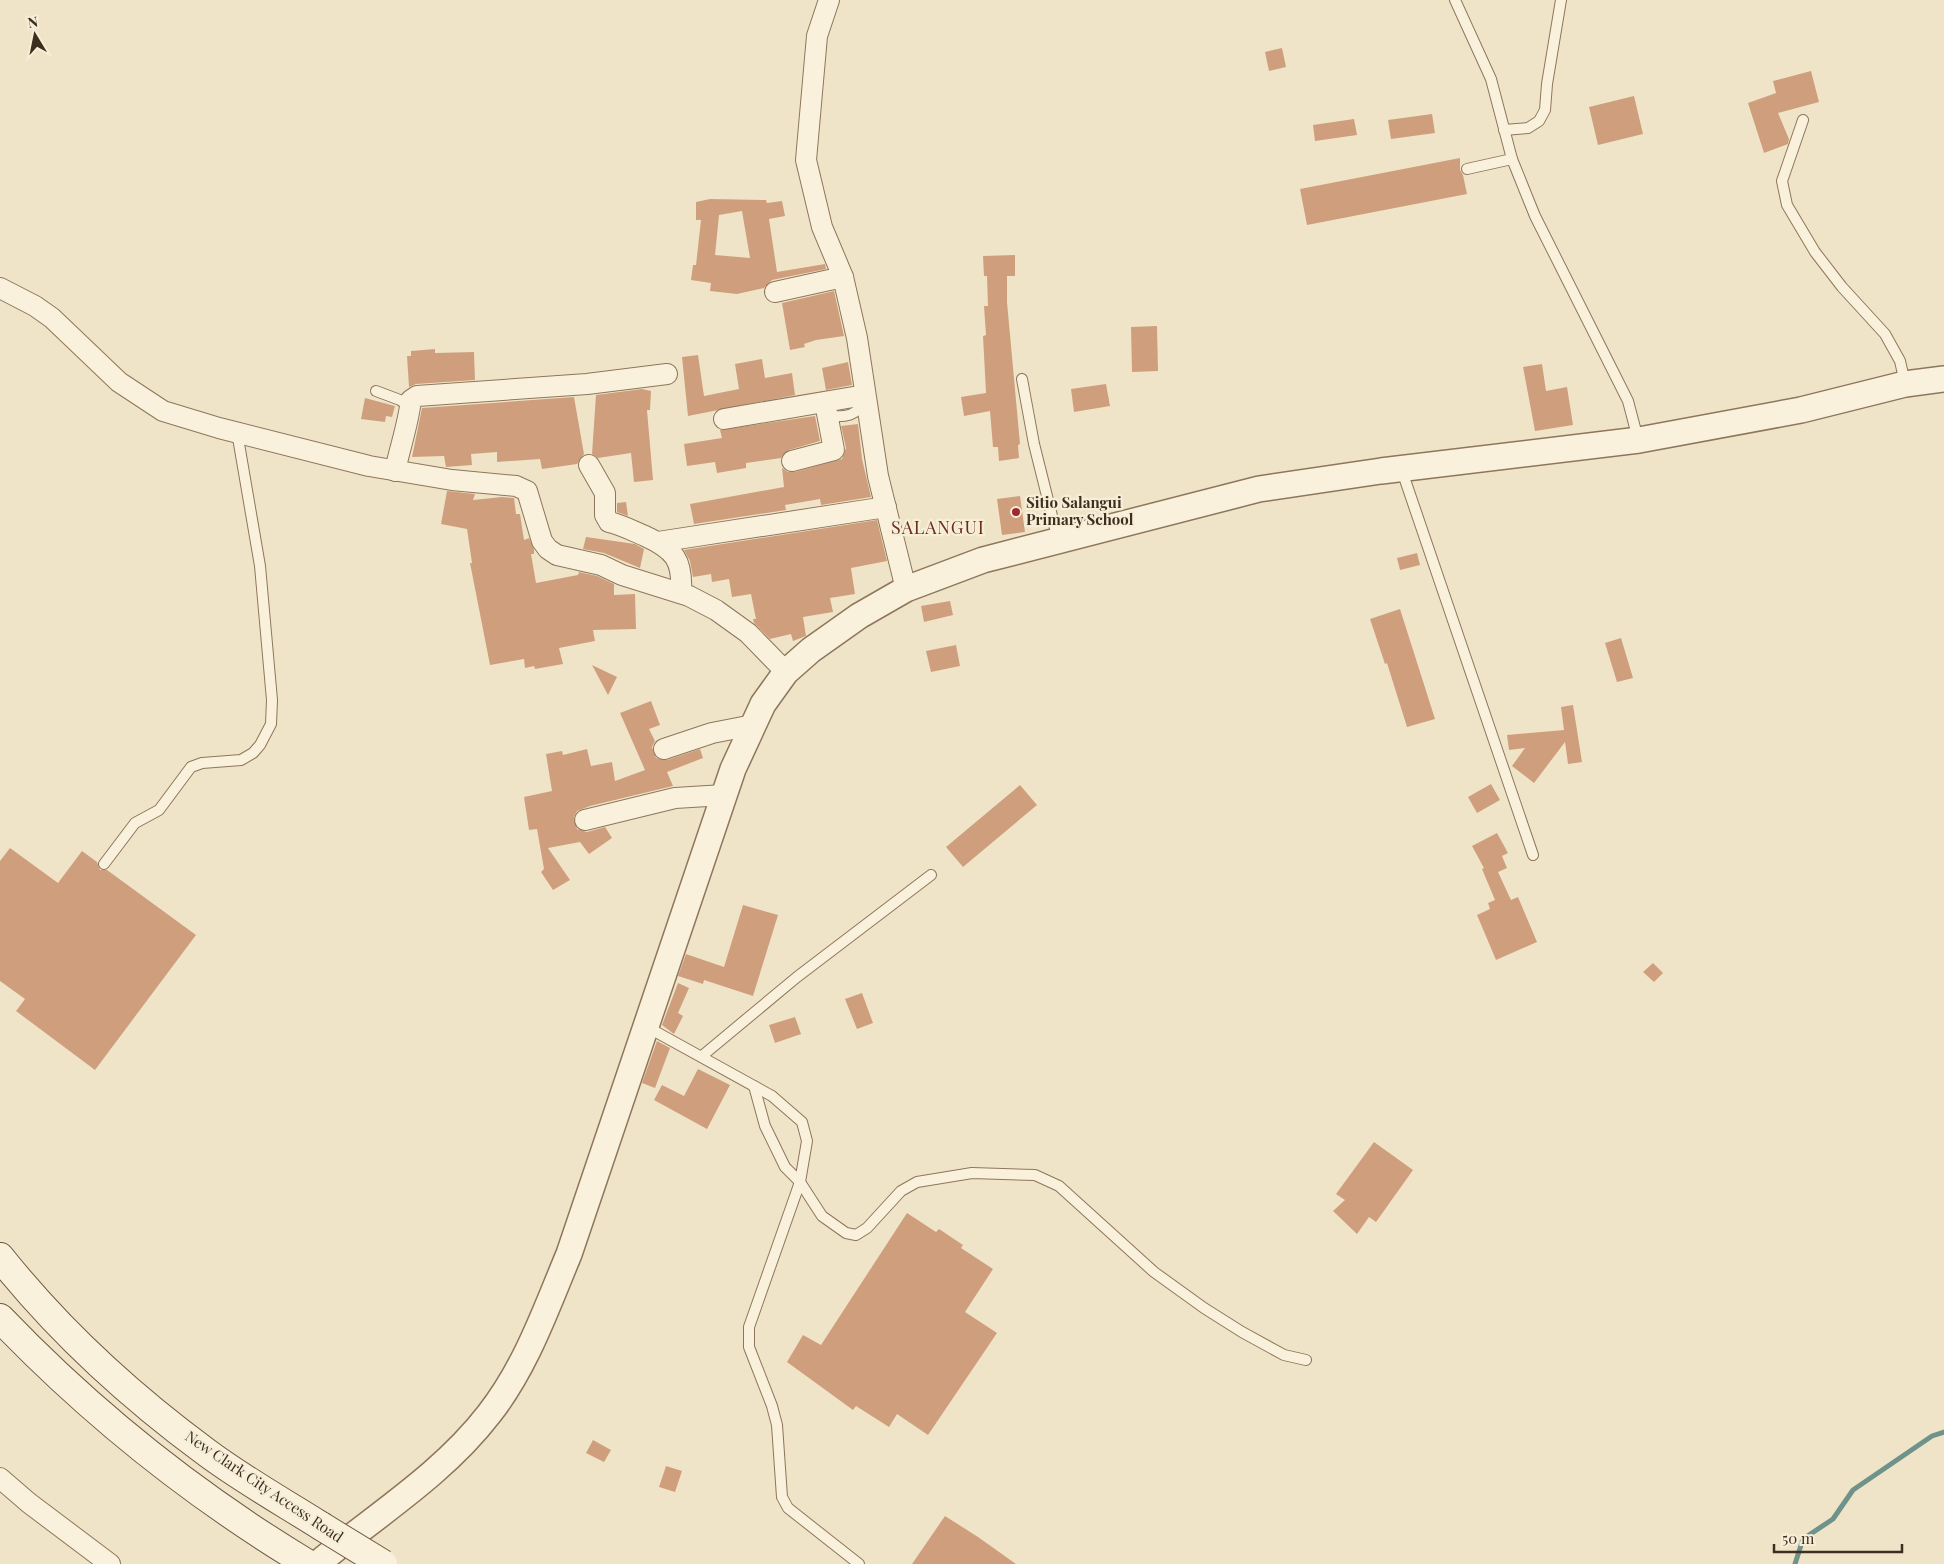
<svg xmlns="http://www.w3.org/2000/svg" width="1944" height="1564" viewBox="0 0 1944 1564" font-family="'Playfair Display',serif">
	<rect width="100%" height="100%" fill="#f0e4c8"/>
	<g fill="none" stroke-linecap="round" stroke-linejoin="round">
		<path stroke="#6f938a" stroke-width="5" d="M1795,1564L1803,1539L1833,1519L1853,1490L1932,1436L1944,1432"/>
	</g>
	<g fill="#cf9f7d" fill-rule="evenodd">
		<path d="M1282,48L1286,67L1269,71L1265,52Z"/>
		<path d="M1811,71L1819,102L1778,113L1789,139L1788,144L1764,153L1748,103L1776,93L1773,81Z"/>
		<path d="M1634,96L1643,134L1598,145L1589,107Z"/>
		<path d="M1432,114L1435,133L1391,139L1388,120Z"/>
		<path d="M1354,119L1357,135L1315,141L1313,125Z"/>
		<path d="M1460,158V170L1463,175L1467,194L1307,225L1300,189Z"/>
		<path d="M710,199L766,200L767,203L782,201L785,216L769,219L777,272L825,264L826,269L772,280L764,288L737,294L710,291L711,283L691,280L693,265H696L701,220H696V202ZM742,211L750,258L715,255L719,215Z"/>
		<path d="M1015,255V276H1007V302L1020,444L1018,445L1019,458L999,461L998,447H993L990,411L964,416L961,397L986,393L983,336L986,335L984,306H988L987,276H984L983,256Z"/>
		<path d="M834,291L844,336L816,340L804,344L805,347L790,350L782,303Z"/>
		<path d="M1157,326L1158,371L1132,372L1131,327Z"/>
		<path d="M435,349V353L474,352L475,380L416,384L409,387L407,356H411V351Z"/>
		<path d="M698,355L704,396L739,389L735,364L762,359L765,378L792,373L795,395L688,416L682,357Z"/>
		<path d="M848,362L852,385L826,390L822,368Z"/>
		<path d="M1542,364L1546,391L1567,387L1573,425L1535,431L1523,367Z"/>
		<path d="M1106,384L1110,406L1074,412L1071,389Z"/>
		<path d="M642,389L651,391L650,410H647L653,480L634,482L631,453L598,458L592,454L596,395Z"/>
		<path d="M574,397L584,454L577,464L542,469L540,459L497,462V452L471,454L472,465L446,467L444,456L412,457L422,408Z"/>
		<path d="M365,398L395,406L392,417L386,416L385,422L361,419Z"/>
		<path d="M815,416L820,441L789,450L781,458L746,463V468L717,473L715,462L687,466L684,444L722,438L720,430Z"/>
		<path d="M858,424L862,459L871,497L821,505L820,499L785,505L786,510L694,524L690,504L784,487L782,468L788,472H795L842,459L846,448L841,426Z"/>
		<path d="M447,491L475,494L473,500L502,497L514,498L516,514H520L524,540L529,538L534,549V554H531L536,583L578,575L579,572L597,576L614,584V595L635,594L636,629L593,630L595,641L559,648L563,664L535,669L534,666L525,668L524,659L490,665L470,563H472L467,529L441,524Z"/>
		<path d="M1020,496L1025,532L1002,535L997,499Z"/>
		<path d="M626,502L628,516L617,512V503Z"/>
		<path d="M877,520L887,561L851,568L855,594L830,598L833,612L803,617L806,636L793,641L791,634L770,639L754,623L753,619H756L751,594L732,597L729,579L712,582L711,574L693,577L690,561L684,550Z"/>
		<path d="M586,537L635,544L644,549L640,568L604,553L583,549Z"/>
		<path d="M1417,553L1420,565L1400,570L1397,558Z"/>
		<path d="M950,601L953,615L924,622L921,606Z"/>
		<path d="M1400,609L1435,719L1407,727L1387,663L1385,664L1370,619Z"/>
		<path d="M1621,638L1633,678L1617,682L1605,643Z"/>
		<path d="M956,645L960,666L931,672L926,651Z"/>
		<path d="M592,665L617,677L608,695Z"/>
		<path d="M651,701L660,725L649,729L655,741L652,747L656,758L667,760L700,749L703,758L667,772L673,786L590,806L577,811L574,817L577,829L587,832L605,827L612,838L589,854L580,842L548,848L570,880L553,890L541,872L544,869L537,829L529,830L524,797L552,791L546,754L562,751L563,755L587,749L591,766L612,762L615,781L645,770L620,713Z"/>
		<path d="M1573,705L1582,762L1568,764L1565,742L1534,783L1512,766L1525,748L1509,750L1507,735L1564,730L1561,707Z"/>
		<path d="M1491,784L1500,800L1477,813L1468,797Z"/>
		<path d="M1020,785L1037,805L963,867L946,847Z"/>
		<path d="M1497,833L1508,853L1502,856L1507,868L1498,872L1511,900L1518,897L1537,942L1496,960L1477,915L1490,909L1488,903L1495,900L1482,869L1484,868L1472,846Z"/>
		<path d="M10,848L58,883L82,851L97,862L100,870H107L196,935L95,1070L16,1011L25,999L0,981V861Z"/>
		<path d="M743,905L778,915L753,996L704,980L703,984L678,976L686,954L724,967Z"/>
		<path d="M1653,963L1663,973L1654,982L1643,972Z"/>
		<path d="M678,983L689,988L678,1013L683,1016L674,1034L662,1025Z"/>
		<path d="M862,993L873,1023L857,1029L845,999Z"/>
		<path d="M795,1017L801,1034L775,1043L769,1025Z"/>
		<path d="M657,1041L670,1048L655,1088L642,1083Z"/>
		<path d="M698,1069L730,1085L707,1129L654,1100L662,1085L684,1096Z"/>
		<path d="M1374,1142L1413,1170L1376,1222L1369,1217L1357,1234L1333,1211L1345,1200L1336,1194Z"/>
		<path d="M907,1213L936,1232L939,1229L963,1245L961,1248L993,1269L965,1312L997,1333L928,1435L897,1414L889,1427L856,1406L853,1410L787,1362L803,1335L821,1345Z"/>
		<path d="M593,1440L611,1450L604,1462L586,1453Z"/>
		<path d="M666,1466L682,1471L675,1492L659,1487Z"/>
		<path d="M945,1516L978,1537L1016,1564H912Z"/>
	</g>
	<g fill="none" stroke-linecap="round" stroke-linejoin="round">
		<defs>
			<g id="service">
				<path d="M1455,0L1491,79L1512,159L1535,216L1628,401L1638,439"/>
				<path d="M1803,120L1782,181L1787,205L1815,252L1842,287L1885,334L1900,361L1905,383"/>
				<path d="M1504,130L1528,128L1539,121L1545,110L1547,84L1561,0"/>
				<path d="M1467,169L1512,159"/>
				<path d="M1022,379L1034,444L1058,540"/>
				<path d="M376,391L400,400L410,407"/>
				<path d="M829,416C844,417 859,417 863,399"/>
				<path d="M1401,468L1533,855"/>
				<path d="M104,864L135,823L159,810L191,767L202,763L241,760L253,753L260,745L271,724L272,700L260,566L237,432"/>
				<path d="M647,1027L772,1096L802,1122L807,1141L800,1182L749,1327V1347L772,1406L777,1425L782,1497L788,1508L859,1564"/>
				<path d="M702,1056L797,977L931,875"/>
				<path d="M754,1086L765,1126L785,1167L800,1182L822,1216L846,1233L856,1235L867,1228L901,1191L917,1182L972,1173L1035,1175L1059,1186L1154,1272L1204,1308L1242,1332L1284,1355L1306,1360"/>
			</g>
			<g id="minor">
				<path d="M829,0L817,36L806,160L822,227L843,277L857,338L878,476L906,589"/>
				<path d="M0,288L35,306L52,318L119,382L163,411L219,428L369,466L452,480L516,486L527,491L542,541L548,549L557,555L601,565L622,575L689,596L716,610L748,633L786,672"/>
				<path d="M775,292L843,277"/>
				<path d="M724,419L865,395"/>
				<path d="M792,461L834,450L825,403"/>
				<path d="M589,465L605,493V515L609,522C622,525 633,531 645,536C675,550 683,560 681,593"/>
				<path d="M395,471C400,447 408,425 411,400L417,396L587,384L667,374"/>
				<path d="M658,542L886,507"/>
				<path d="M664,749L712,733L753,725"/>
				<path d="M585,820L675,798L724,795"/>
				<path d="M0,1478L29,1503L110,1564"/>
			</g>
			<path id="tertiary" d="M317,1564C375,1516 443,1474 489,1414C526,1367 546,1309 569,1254L733,769L763,704L786,672L811,650L859,616L906,589L983,560L1259,489L1381,471L1639,440L1801,410L1905,384L1944,379"/>
			<g id="secondary">
				<path d="M0,1257C59,1331 130,1396 206,1452C242,1479 283,1502 321,1526"/>
				<path d="M0,1318C91,1413 195,1496 308,1564"/>
			</g>
		</defs>
		<use href="#service" stroke="#8d765c" stroke-width="12"/>
		<use href="#minor" stroke="#8d765c" stroke-width="22"/>
		<use href="#tertiary" stroke="#8d765c" stroke-width="28"/>
		<use href="#secondary" stroke="#6f573f" stroke-width="30"/>
		<use href="#service" stroke="#faf1dc" stroke-width="10"/>
		<use href="#minor" stroke="#faf1dc" stroke-width="20"/>
		<use href="#tertiary" stroke="#faf1dc" stroke-width="25"/>
		<use href="#secondary" stroke="#faf1dc" stroke-width="28"/>
		<defs>
			<path id="secondary-bridge" d="M321,1526L383,1564"/>
		</defs>
		<use href="#secondary-bridge" stroke="#6f573f" stroke-width="30" stroke-linecap="butt"/>
		<use href="#secondary-bridge" stroke="#faf1dc" stroke-width="28"/>
	</g>
	<circle fill="#9e2a2b" stroke="#f7eed8" stroke-width="2" cx="1016" cy="512" r="5"/>
	<g text-anchor="middle" stroke-width="4.5" stroke-linejoin="round" paint-order="stroke">
		<g font-size="15" font-weight="bold" fill="#3d2e20" stroke="#f7eed8" text-anchor="start">
			<text x="1026" y="508">Sitio Salangui<tspan x="1026" dy="17">Primary School</tspan></text>
		</g>
		<g font-size="15" fill="#3d2e20" stroke="#f7eed8">
			<text transform="translate(264 1487) rotate(34)" y="5">New Clark City Access Road</text>
		</g>
		<g font-size="18" letter-spacing="1" fill="#6b2e1e" stroke="#f7eed8">
			<text x="938" y="534">SALANGUI</text>
		</g>
	</g>
	<g transform="translate(35 35) rotate(350)" stroke="#f7eed8" stroke-width="4" paint-order="stroke">
	<path d="M0-4L9 19L0 12L-9 19Z" fill="#3d2e20"/>
	<text y="-8" font-size="14" font-weight="bold" text-anchor="middle" fill="#3d2e20">N</text>
	</g>
	<path d="M1774 1544v8h128v-8" fill="none" stroke="#3d2e20" stroke-width="2.5"/>
	<text x="1782" y="1544" font-size="15" fill="#3d2e20" stroke="#f7eed8" stroke-width="4" paint-order="stroke">50 m</text>
</svg>
